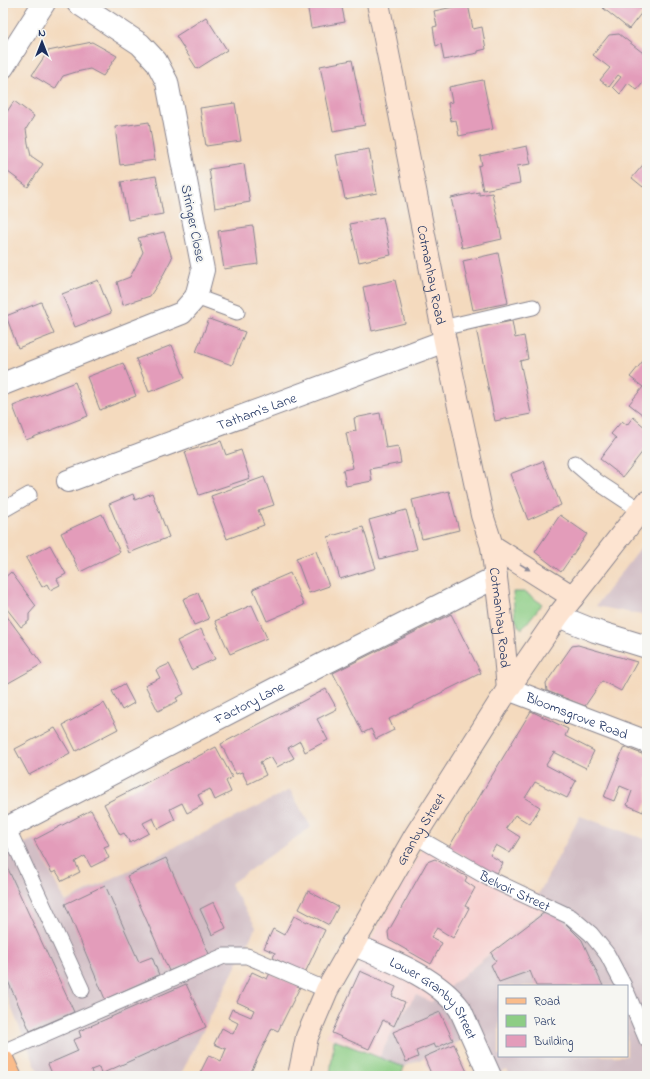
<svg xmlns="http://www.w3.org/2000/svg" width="650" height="1079" viewBox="0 0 650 1079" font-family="'Indie Flower',sans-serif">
	<rect width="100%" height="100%" fill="#f6f6f2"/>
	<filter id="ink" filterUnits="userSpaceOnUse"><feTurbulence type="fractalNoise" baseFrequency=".025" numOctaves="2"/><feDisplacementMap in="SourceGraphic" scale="8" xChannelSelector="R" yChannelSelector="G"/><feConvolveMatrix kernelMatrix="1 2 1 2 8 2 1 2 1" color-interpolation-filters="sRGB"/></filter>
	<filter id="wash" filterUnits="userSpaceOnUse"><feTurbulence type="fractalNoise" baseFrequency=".012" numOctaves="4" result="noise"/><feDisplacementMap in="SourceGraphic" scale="16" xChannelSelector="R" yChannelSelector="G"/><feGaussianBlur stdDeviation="0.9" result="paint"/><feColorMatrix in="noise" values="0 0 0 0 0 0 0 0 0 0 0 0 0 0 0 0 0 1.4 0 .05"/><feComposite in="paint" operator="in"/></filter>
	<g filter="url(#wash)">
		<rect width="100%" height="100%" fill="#f4dabe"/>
		<path fill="#f7d0cf" d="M430,837L500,878L553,901L431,1002L398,1020L379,1058L326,1036L371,939Z"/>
		<g fill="#d2bec5" fill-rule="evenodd">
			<path d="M647,539V616L596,606Z"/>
			<path d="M290,790L311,827L230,884L256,927L180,1076H40L3,988V853L34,839L65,902Z"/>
			<path d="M580,816L647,840V1076H510L507,1070L493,1076L463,1040L404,1067L379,1058L398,1020L416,995L431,1002L553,902L538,895ZM499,986H627V1056H499Z"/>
		</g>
		<g fill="#8dcd85" stroke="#547e72">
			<path d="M513,592H525L542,604L522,629C513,624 514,602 513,592Z"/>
			<path d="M334,1040L404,1067L401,1076H330Z"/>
		</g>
		<g id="blocks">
			<g fill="#e39cba">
				<path d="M307,3H341L345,22L311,28Z"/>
				<path d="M607,3H634L643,11L629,29L603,8Z"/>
				<path d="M468,4L473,29L482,27L486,49L478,51V53L444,60L441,44L436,46L433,27L437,26L434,11Z"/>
				<path d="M206,17L227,50L197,69L176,36Z"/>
				<path d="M619,34L647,56V78L637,90L628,83L620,94L613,87L621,77L618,75L609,87L600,80L610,68L593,55L609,35Z"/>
				<path d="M92,42L117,56L103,76L90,69L76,72L63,76L55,89L32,75L48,51Z"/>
				<path d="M352,60L365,125L333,131L320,66Z"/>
				<path d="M483,80L493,129L459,136L456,120L451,121L448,103L452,102L449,87Z"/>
				<path d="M14,101L34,116L26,129L28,143L31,156L43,164L28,187L4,169L3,162V118Z"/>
				<path d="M235,103L241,141L206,146L200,108Z"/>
				<path d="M149,122L155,160L120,165L115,127Z"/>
				<path d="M527,146L531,164L517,166L520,183L483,190L478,166L482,165L480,156Z"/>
				<path d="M369,149L377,193L345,199L336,155Z"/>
				<path d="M647,160V182L643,187L632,178Z"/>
				<path d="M244,164L250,202L215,208L209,169Z"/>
				<path d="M156,176L163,214L128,220L121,182Z"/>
				<path d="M479,192V195L492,193L502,239L462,248L451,198Z"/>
				<path d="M383,217L391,255L359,262L350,224Z"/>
				<path d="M253,226L258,264L224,269L218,231Z"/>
				<path d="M164,232L172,258L161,279L150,296L123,305L117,282L130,277L137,264L143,252L138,238Z"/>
				<path d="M498,253L508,303L473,310L463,261Z"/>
				<path d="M98,280L111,313L75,327L62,294Z"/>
				<path d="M395,280L405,323L372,331L363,287Z"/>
				<path d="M41,302L54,334L18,348L6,316Z"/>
				<path d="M209,319L245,332L232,365L196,352Z"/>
				<path d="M512,321L515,338L524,336L528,359L520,361L531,414L495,421L476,328Z"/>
				<path d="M172,345L185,378L149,392L136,359Z"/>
				<path d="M647,356V418L629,404L643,387L630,377Z"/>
				<path d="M123,363L136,396L100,410L87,377Z"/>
				<path d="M75,382L88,416L26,440L13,406Z"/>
				<path d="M380,413L386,448L398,446L401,463L370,469L372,481L346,486L343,470L353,468L346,433L356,431L354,418Z"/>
				<path d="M633,417L647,429V446L623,477L600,459L616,438L611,434L622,421L627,425Z"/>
				<path d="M221,441L226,455L241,450L250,478L199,495L185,452Z"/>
				<path d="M543,461L561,505L528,520L510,474Z"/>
				<path d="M264,477L274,505L258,510L264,525L227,539L211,496Z"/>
				<path d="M449,491L459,530L422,539L412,500Z"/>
				<path d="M152,493L169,537L129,553L109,504L133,494L135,500Z"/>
				<path d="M406,510L417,549L380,559L369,520Z"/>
				<path d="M102,514L120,552L80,572L61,533Z"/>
				<path d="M560,515L587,534L561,572L535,552Z"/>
				<path d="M363,527L376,568L340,579L328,537Z"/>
				<path d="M50,545L66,574L57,579L60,585L50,590L47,584L42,587L26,558Z"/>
				<path d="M316,551L329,586L309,593L296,558Z"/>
				<path d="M11,572L36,606L29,614V621L21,627L3,604V579Z"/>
				<path d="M290,573L304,605L267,621L253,589Z"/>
				<path d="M198,593L209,619L194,625L183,599Z"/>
				<path d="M252,605L267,638L230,654L215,621Z"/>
				<path d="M3,611L42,664L3,686Z"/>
				<path d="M451,614L481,673L389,719L394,730L376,739L371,729L363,733L333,673Z"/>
				<path d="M201,629L215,659L191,670L177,641Z"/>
				<path d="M578,645L637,662L621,691L602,681L585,706L547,691L546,683L572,646Z"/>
				<path d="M169,664L184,694L176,698L178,701L158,711L145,685L160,678L156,670Z"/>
				<path d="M124,684L134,703L122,710L112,691Z"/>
				<path d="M326,689L337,709L317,719L328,740L305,752L300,741L288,748L294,758L277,767L271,757L260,762L266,775L248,784L242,772L236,774L221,744Z"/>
				<path d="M104,703L118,729L76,751L63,725Z"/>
				<path d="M531,711L568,729L565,736L594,751L586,768L554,752L546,765L576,781L567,798L535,782L525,798L540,807L530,824L515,815L506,828L520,837L510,853L496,845L490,855L503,863L496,875L449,847Z"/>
				<path d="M55,728L70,753L29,775L15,749Z"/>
				<path d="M216,747L232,777L226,781L231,792L215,800L210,789L198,795L203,805L187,813L182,803L170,809L175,820L158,829L153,818L143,823L149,833L130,843L124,833L120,835L104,804Z"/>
				<path d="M624,747L647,756V800L643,812L627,805L632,791L620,786L614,801L604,797Z"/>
				<path d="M91,810L109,845L104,847L109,858L91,867L85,856L75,862L80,872L62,881L56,871L52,873L34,840Z"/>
				<path d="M3,858L74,1012L30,1031L3,970Z"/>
				<path d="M166,858L209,954L169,971L127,876Z"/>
				<path d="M435,859L467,877L465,881L475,888L465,906L469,908L453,938L437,928L431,937L442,943L431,964L389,940L388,932L427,862Z"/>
				<path d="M105,885L139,962L152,957L159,975L105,999L65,904Z"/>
				<path d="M308,891L338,907L329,925L299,909Z"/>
				<path d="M214,902L226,928L212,935L200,909Z"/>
				<path d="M545,912L561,919L582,940L603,986H536L530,971L499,982L491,965L496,961L491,953Z"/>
				<path d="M294,916L325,930L305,973L273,958L275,953L264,948L273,929L284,935Z"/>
				<path d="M360,971L396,987L392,996L405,1002L394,1026L383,1020L369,1049L332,1033Z"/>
				<path d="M252,972L267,979L270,973L300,987L278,1031L272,1028L249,1076H207L200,1073L209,1055L221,1061L226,1049L214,1044L222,1028L233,1034L238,1023L228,1018L232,1009L251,1017L254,1010L237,1002Z"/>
				<path d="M186,984L206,1027L101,1074L99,1067L91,1070L93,1076H53L48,1064L78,1051L73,1040L81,1037L79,1031Z"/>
				<path d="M440,1012L453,1040L436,1048L434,1044L416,1051L418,1057L406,1062L393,1032Z"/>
				<path d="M454,1044L469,1076H432L424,1057Z"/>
			</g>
		</g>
	</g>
	<g filter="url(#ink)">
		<use href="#blocks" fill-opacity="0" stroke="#88848e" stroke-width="1"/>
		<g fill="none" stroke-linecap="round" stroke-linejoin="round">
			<defs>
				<g id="lane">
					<path d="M196,297L237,312"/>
					<path d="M442,328L533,307"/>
					<path d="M575,463L596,481L640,510"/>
					<path d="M3,510L29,495"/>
					<path d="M7,827L82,990"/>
					<path id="s1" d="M415,836L490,879L571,917L591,934L607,954L624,986"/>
					<path d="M627,993L647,1040"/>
					<path d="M3,1052L224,956H247L327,990"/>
				</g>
				<g id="street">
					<path d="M3,67L44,3"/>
					<path d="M3,384L182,313L196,297L203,270L167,82L156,61L140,44L78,3"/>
					<path id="s2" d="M68,481L445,341"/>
					<path d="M558,616L595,631L647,647"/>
					<path id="s3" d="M508,689L647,742"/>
					<path id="s4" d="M3,830L323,664L496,577"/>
					<path id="s5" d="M352,944C387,959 437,977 460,1009L490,1076"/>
				</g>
				<g id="secondary">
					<path id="s6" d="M378,3L445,341L482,515L492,546L503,634L508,689"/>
					<path d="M492,546L573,597"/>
					<path id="s7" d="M299,1076L307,1037L327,990L415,836L508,689L558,616L647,502"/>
				</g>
				<path id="primary" d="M3,1061L10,1076"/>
			</defs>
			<use href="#lane" stroke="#88848e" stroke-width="17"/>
			<use href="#street" stroke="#88848e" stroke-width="24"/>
			<use href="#secondary" stroke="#88848e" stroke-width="24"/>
			<use href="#primary" stroke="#88848e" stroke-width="24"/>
			<use href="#lane" stroke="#fff" stroke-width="15"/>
			<use href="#street" stroke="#fff" stroke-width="22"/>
			<use href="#secondary" stroke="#fde4d1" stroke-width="22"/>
			<use href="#primary" stroke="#fabc8b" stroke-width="22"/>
		</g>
		<defs><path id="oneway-solid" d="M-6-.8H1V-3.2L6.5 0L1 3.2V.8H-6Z"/></defs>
		<use fill="#8c8a98" href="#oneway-solid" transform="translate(525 567) rotate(32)"/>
	</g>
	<g text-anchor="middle" stroke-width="4" stroke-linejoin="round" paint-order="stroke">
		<g font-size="14" fill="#1b2f5e" stroke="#f6f6f2">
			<text transform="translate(194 223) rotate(79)" y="5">Stringer Close</text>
			<text dy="5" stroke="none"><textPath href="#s6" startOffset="277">Cotmanhay Road</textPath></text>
			<text dy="5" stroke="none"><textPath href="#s2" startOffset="201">Tatham's Lane</textPath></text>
			<text dy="5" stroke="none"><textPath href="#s6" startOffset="627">Cotmanhay Road</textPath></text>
			<text dy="5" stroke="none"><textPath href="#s4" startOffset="277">Factory Lane</textPath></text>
			<text dy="5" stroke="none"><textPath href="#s3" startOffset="74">Bloomsgrove Road</textPath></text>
			<text dy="5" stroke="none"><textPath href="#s7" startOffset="277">Granby Street</textPath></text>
			<text dy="5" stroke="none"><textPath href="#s1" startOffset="114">Belvoir Street</textPath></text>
			<text dy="5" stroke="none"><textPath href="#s5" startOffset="101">Lower Granby Street</textPath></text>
		</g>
	</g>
	<rect width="650" height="1079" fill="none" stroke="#f6f6f2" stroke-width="16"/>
	<rect x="498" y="985" width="130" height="72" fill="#f6f6f2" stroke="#9ea6b7"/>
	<rect x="506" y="998" width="20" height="6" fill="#fabc8b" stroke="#9ea6b7"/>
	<text x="534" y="1005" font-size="12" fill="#1b2f5e">Road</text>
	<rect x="506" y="1015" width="20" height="12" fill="#8dcd85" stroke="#9ea6b7"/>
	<text x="534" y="1025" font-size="12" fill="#1b2f5e">Park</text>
	<rect x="506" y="1035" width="20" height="12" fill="#e39cba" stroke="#9ea6b7"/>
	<text x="534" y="1045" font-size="12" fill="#1b2f5e">Building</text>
	<g transform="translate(42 42)" stroke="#f6f6f2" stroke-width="3" paint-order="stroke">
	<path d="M0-3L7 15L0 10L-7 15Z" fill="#1b2f5e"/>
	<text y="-6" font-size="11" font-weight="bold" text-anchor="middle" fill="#1b2f5e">N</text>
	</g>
</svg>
